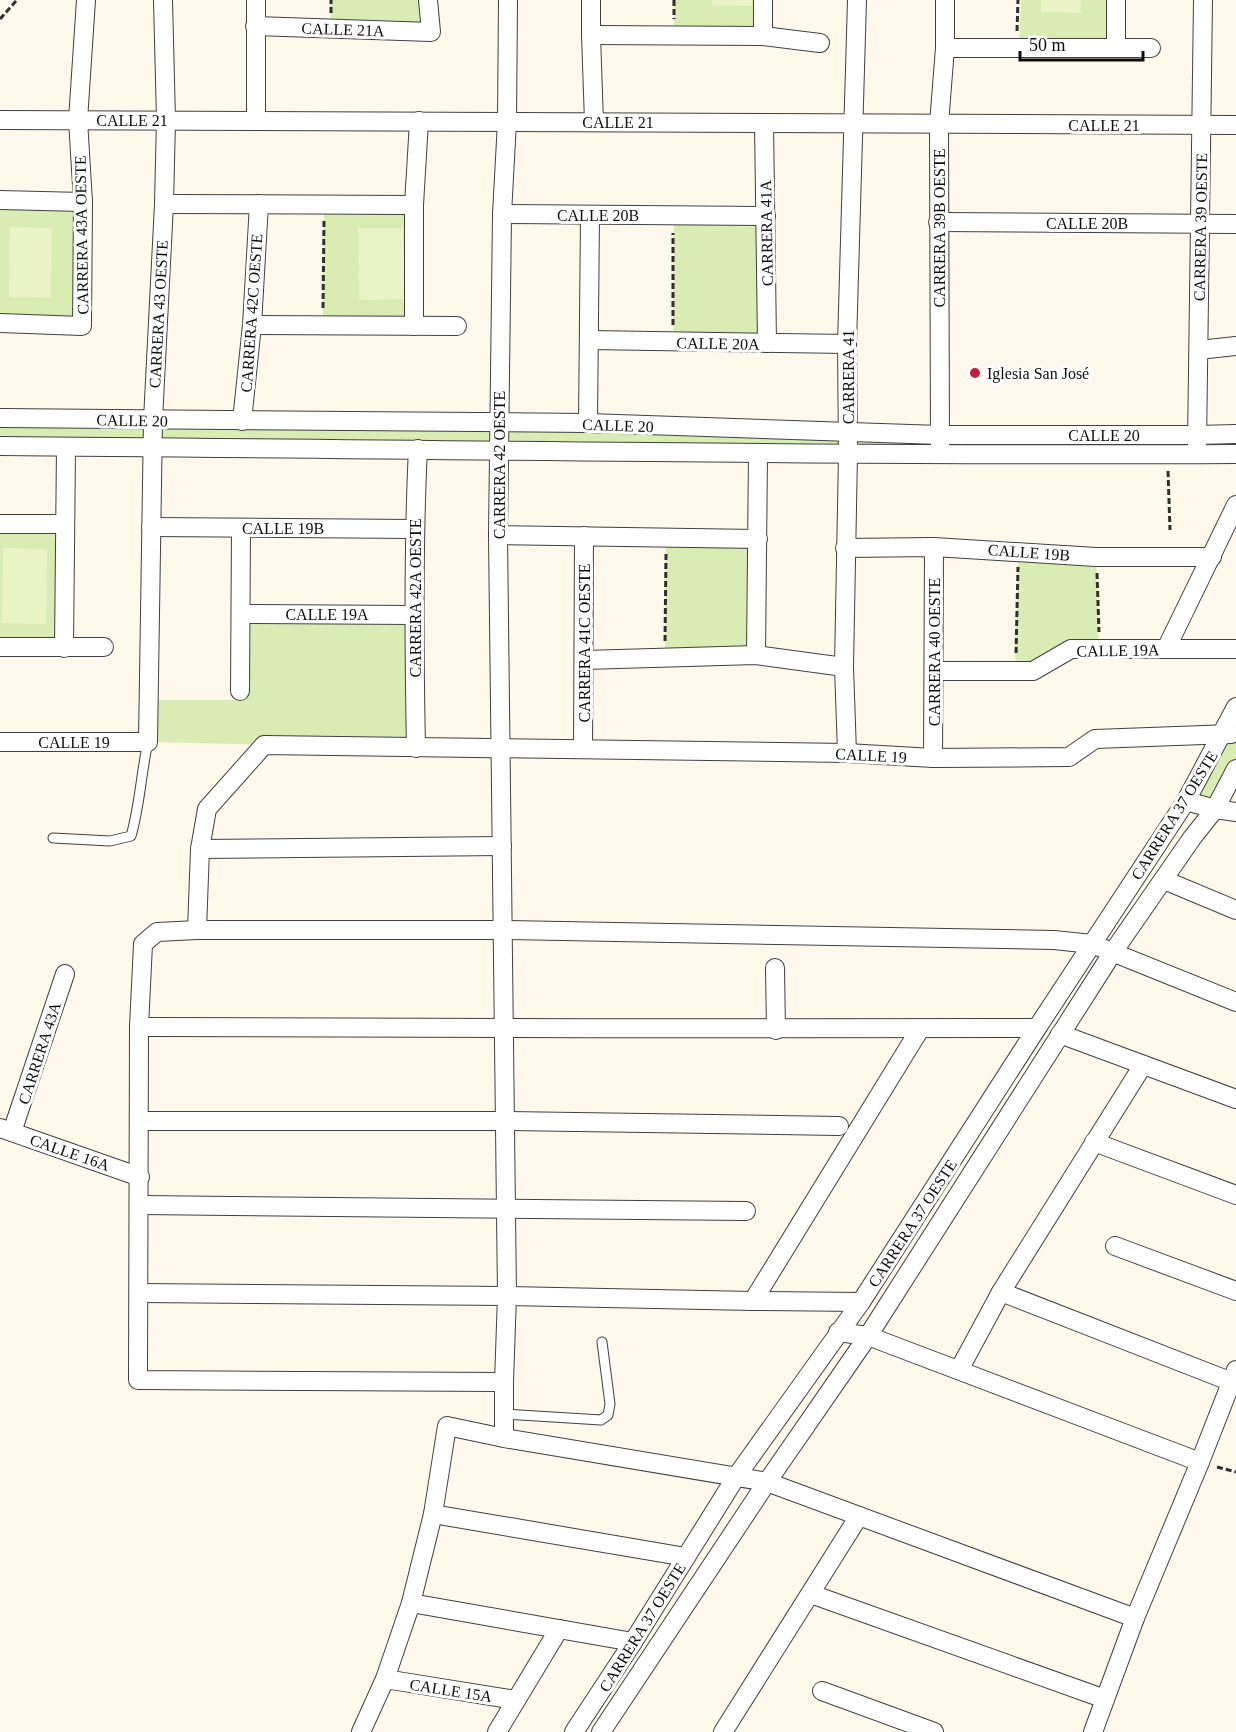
<svg xmlns="http://www.w3.org/2000/svg" width="1236" height="1732" viewBox="0 0 1236 1732" font-family="Georgia,serif">
	<rect width="100%" height="100%" fill="#fff9ec"/>
	<g fill="#d8ecb3">
		<path d="M331,0H428L431,32L331,28Z"/>
		<rect x="674" y="0" width="89" height="36"/>
		<path d="M1021,0H1113L1114,46L1019,45Z"/>
		<path d="M0,200L83,202L82,326L0,323Z"/>
		<path d="M324,205H414V326H323Z"/>
		<path d="M674,216H766L767,343L673,342Z"/>
		<path d="M0,418L1236,434V454L0,446Z"/>
		<path d="M0,524H65L64,648L0,647Z"/>
		<path d="M666,538L758,539L756,655L665,657Z"/>
		<path d="M1018,551L1096,557L1099,649L1015,670Z"/>
		<path d="M241,614L413,615L416,748L148,742L149,700H240Z"/>
		<path d="M1236,707V769L1215,809L1186,801Z"/>
	</g>
	<g fill="#e9f3c6">
		<path d="M712,0H752V6L712,5Z"/>
		<path d="M1041,0H1081V13L1041,12Z"/>
		<path d="M10,227L52,228L51,298L9,297Z"/>
		<path d="M358,228H403L404,299L359,300Z"/>
		<path d="M3,548L47,549L46,624L2,623Z"/>
	</g>
	<g fill="none" stroke-linecap="round" stroke-linejoin="round">
		<defs>
			<g id="service">
				<path d="M53,838L110,841L131,836C140,805 141,773 148,742"/>
				<path d="M504,1414L601,1420L608,1415L610,1404L602,1342"/>
			</g>
			<g id="minor">
				<path d="M591,0V35L594,122"/>
				<path d="M1116,0V48"/>
				<path d="M255,26L431,32L428,0"/>
				<path d="M591,35L763,36L820,43"/>
				<path d="M763,36V0"/>
				<path d="M945,48H1151"/>
				<path d="M0,120L1236,125"/>
				<path d="M256,121V0"/>
				<path d="M764,123L767,343"/>
				<path d="M0,200L83,202"/>
				<path d="M164,204L414,205"/>
				<path d="M502,214L766,216"/>
				<path d="M938,222L1236,224"/>
				<path d="M0,323L82,326L83,202L78,120L86,0"/>
				<path d="M252,325L457,326"/>
				<path d="M414,326V205L419,121"/>
				<path d="M589,340L847,344"/>
				<path d="M1199,350L1236,346"/>
				<path d="M0,418L588,423L940,435H1197L1236,434"/>
				<path d="M242,421L252,325L259,204"/>
				<path d="M588,423L590,215"/>
				<path d="M940,445L939,124L945,48V0"/>
				<path d="M1197,445L1203,0"/>
				<path d="M0,446C412,449 824,456 1236,454"/>
				<path d="M0,524H65"/>
				<path d="M151,527L414,529"/>
				<path d="M498,535L758,539"/>
				<path d="M845,548L934,547L1096,557H1212"/>
				<path d="M241,614L413,615"/>
				<path d="M0,647H104"/>
				<path d="M64,648L66,447"/>
				<path d="M1166,649L1236,505"/>
				<path d="M756,655L758,453"/>
				<path d="M584,660L756,655L844,667"/>
				<path d="M934,671H1033L1071,649H1236"/>
				<path d="M240,691L241,528"/>
				<path d="M0,742H148L153,420L164,204L166,120L163,0"/>
				<path d="M416,748C414,648 413,548 418,449"/>
				<path d="M583,749L584,536"/>
				<path d="M847,753L844,667L848,454L847,344L857,0"/>
				<path d="M933,758L934,547"/>
				<path d="M1186,801L1215,809L1236,812"/>
				<path d="M200,849L502,846"/>
				<path d="M1164,880L1236,910"/>
				<path d="M197,930L200,849L207,809L264,745L847,753L933,758L1069,757L1095,739L1231,734"/>
				<path d="M775,968L776,1030"/>
				<path d="M139,1027C438,1027 738,1030 1037,1028"/>
				<path d="M1060,1034L1236,1099"/>
				<path d="M139,1121H506L839,1126"/>
				<path d="M0,1128L140,1177"/>
				<path d="M12,1132L65,974"/>
				<path d="M1094,1142L1236,1195"/>
				<path d="M140,1205L746,1211"/>
				<path d="M1115,1246L1236,1291"/>
				<path d="M1001,1292L1232,1382"/>
				<path d="M139,1293L507,1296L753,1301L861,1302"/>
				<path d="M753,1301L920,1029"/>
				<path d="M838,1332L868,1336L1200,1462"/>
				<path d="M959,1370L1001,1292L1143,1065"/>
				<path d="M504,1382L138,1380L139,1027L143,944L157,932L197,930H504L1054,940L1092,944L1236,1002"/>
				<path d="M504,1438V1382L507,1296L498,535L502,214L507,122L508,0"/>
				<path d="M433,1514L686,1557"/>
				<path d="M811,1594L1105,1699"/>
				<path d="M411,1603L633,1642"/>
				<path d="M385,1679L516,1700"/>
				<path d="M822,1691L934,1732"/>
				<path d="M361,1732L385,1679L411,1603L433,1514L447,1426L504,1438L767,1482L1135,1618"/>
				<path d="M497,1732L559,1629"/>
				<path d="M574,1732L633,1642L736,1477L861,1302L1037,1028L1186,801L1236,707"/>
				<path d="M601,1732L767,1482L868,1336L1113,952L1192,838L1215,809L1236,769"/>
				<path d="M723,1732L859,1516"/>
				<path d="M1093,1732L1135,1618L1200,1462L1236,1370"/>
			</g>
		</defs>
		<use href="#service" stroke="#404040" stroke-width="11"/>
		<use href="#minor" stroke="#404040" stroke-width="20"/>
		<g stroke="#2f2f2f" stroke-width="3" stroke-dasharray="6 3" stroke-linecap="butt">
			<path d="M674,0V19"/>
			<path d="M331,13V0"/>
			<path d="M0,19L17,0"/>
			<path d="M1017,31L1018,0"/>
			<path d="M323,308L324,221"/>
			<path d="M673,325V233"/>
			<path d="M1168,471L1170,530"/>
			<path d="M1097,573L1099,632"/>
			<path d="M665,641L666,554"/>
			<path d="M1016,653L1018,567"/>
			<path d="M1217,1467L1236,1472"/>
		</g>
		<use href="#service" stroke="#fff" stroke-width="9"/>
		<use href="#minor" stroke="#fff" stroke-width="18"/>
	</g>
	<circle fill="#c61b3a" stroke="#fff" stroke-width="2" cx="975" cy="373" r="6"/>
	<g text-anchor="middle" stroke-width="6" stroke-linejoin="round" paint-order="stroke">
		<g font-size="16" fill="#0d0d0d" stroke="#fff">
			<text transform="translate(343 29) rotate(2)" y="6">CALLE 21A</text>
			<text x="132" y="126">CALLE 21</text>
			<text x="618" y="128">CALLE 21</text>
			<text x="1104" y="131">CALLE 21</text>
			<text x="598" y="221">CALLE 20B</text>
			<text x="1087" y="229">CALLE 20B</text>
			<text transform="translate(1200 227) rotate(-89)" y="6">CARRERA 39 OESTE</text>
			<text transform="translate(939 228) rotate(-90)" y="6">CARRERA 39B OESTE</text>
			<text transform="translate(766 233) rotate(-91)" y="6">CARRERA 41A</text>
			<text transform="translate(81 235) rotate(-91)" y="6">CARRERA 43A OESTE</text>
			<text transform="translate(251 313) rotate(-86)" y="6">CARRERA 42C OESTE</text>
			<text transform="translate(158 314) rotate(-87)" y="6">CARRERA 43 OESTE</text>
			<text transform="translate(718 343) rotate(1)" y="6">CALLE 20A</text>
			<text transform="translate(848 377) rotate(-90)" y="6">CARRERA 41</text>
			<text transform="translate(132 420) rotate(1)" y="6">CALLE 20</text>
			<text transform="translate(618 425) rotate(2)" y="6">CALLE 20</text>
			<text x="1104" y="441">CALLE 20</text>
			<text transform="translate(499 465) rotate(-90)" y="6">CARRERA 42 OESTE</text>
			<text x="283" y="534">CALLE 19B</text>
			<text transform="translate(1029 552) rotate(4)" y="6">CALLE 19B</text>
			<text transform="translate(415 598) rotate(-90)" y="6">CARRERA 42A OESTE</text>
			<text x="327" y="620">CALLE 19A</text>
			<text transform="translate(584 643) rotate(-90)" y="6">CARRERA 41C OESTE</text>
			<text transform="translate(1118 650) rotate(-1)" y="6">CALLE 19A</text>
			<text transform="translate(934 652) rotate(-90)" y="6">CARRERA 40 OESTE</text>
			<text x="74" y="748">CALLE 19</text>
			<text transform="translate(871 755) rotate(3)" y="6">CALLE 19</text>
			<text transform="translate(1174 815) rotate(-58)" y="6">CARRERA 37 OESTE</text>
			<text transform="translate(39 1053) rotate(-72)" y="6">CARRERA 43A</text>
			<text transform="translate(70 1152) rotate(19)" y="6">CALLE 16A</text>
			<text transform="translate(912 1223) rotate(-57)" y="6">CARRERA 37 OESTE</text>
			<text transform="translate(642 1627) rotate(-58)" y="6">CARRERA 37 OESTE</text>
			<text transform="translate(451 1690) rotate(9)" y="6">CALLE 15A</text>
		</g>
		<g font-size="16" fill="#0d0d0d" stroke="#fff" text-anchor="start">
			<text x="987" y="379">Iglesia San José</text>
		</g>
	</g>
	<path d="M1020 51v9h123v-9" fill="none" stroke="#0d0d0d" stroke-width="3"/>
	<text x="1029" y="51" font-size="18" fill="#0d0d0d" stroke="#ffffff" stroke-width="4.5" paint-order="stroke">50 m</text>
</svg>
